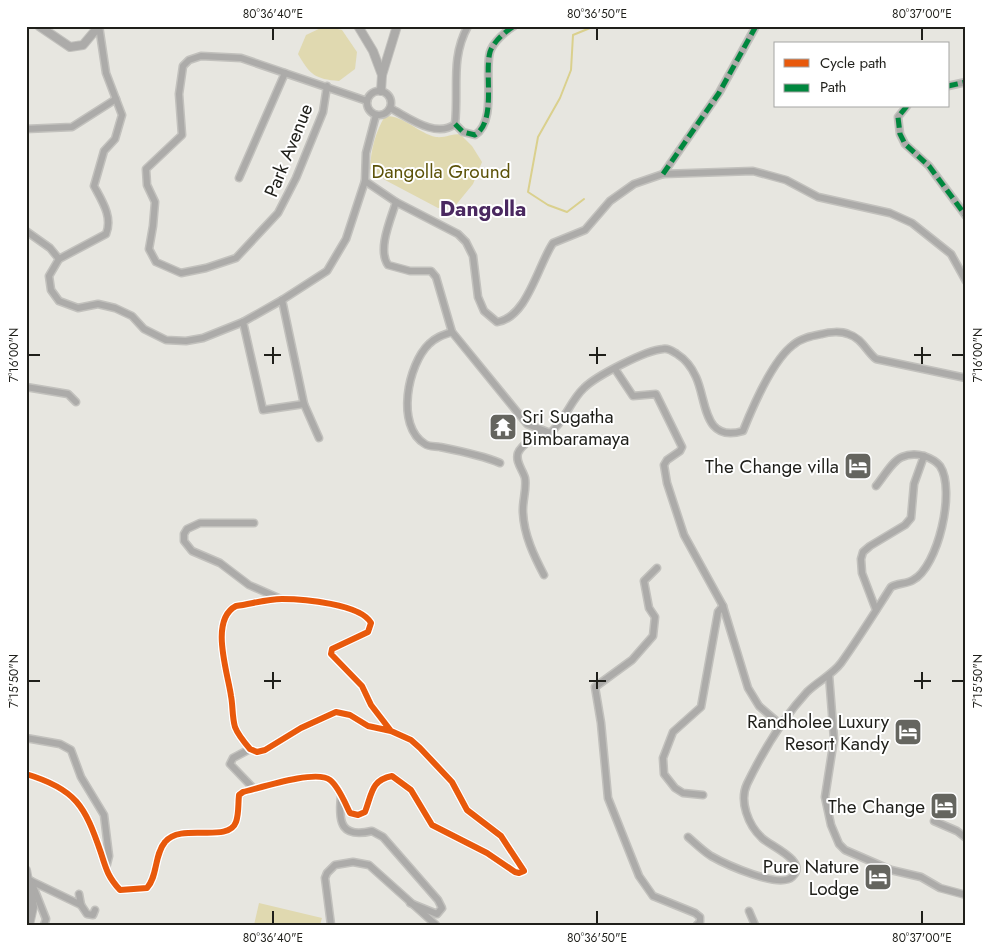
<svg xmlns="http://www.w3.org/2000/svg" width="992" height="951" viewBox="0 0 992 951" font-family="Jost,sans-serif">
	<rect width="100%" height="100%" fill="#e7e6e0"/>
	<g fill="#e0d9b0">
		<path d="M325,26L342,30L357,52L355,69L339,81C315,79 310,75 298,54L306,35Z"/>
		<path d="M385,116C403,115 418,133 436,137C445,138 451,134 460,134L472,146L482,162L473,184L455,206L438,208L385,180L370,169C371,149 375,133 385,116Z"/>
		<path d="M259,903L322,918L320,925H254Z"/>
	</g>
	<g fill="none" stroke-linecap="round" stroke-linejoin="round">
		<path stroke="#dad08d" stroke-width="2" d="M584,199L567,212L548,205L528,192L538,137L560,98L571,70L573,35L595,26"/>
		<defs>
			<g id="minor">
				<path d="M327,86L323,112L296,178L278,213L236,258L206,268L181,273L156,262L149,249L153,226L155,202L147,185L146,169L182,135L179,94L183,66L189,60L201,56L241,58L367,101"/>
				<path d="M948,86L966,82"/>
				<circle cx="379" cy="103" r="12"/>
				<path d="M907,106L898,117L900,134L905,144L929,166L966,216"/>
				<path d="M390,108C408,117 436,139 455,124C459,90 450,58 468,26"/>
				<path d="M455,124L463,132L475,135C497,121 484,74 490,52C493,42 506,31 514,26"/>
				<path d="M26,129L72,127L116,99"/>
				<path d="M663,174L719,93L756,26"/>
				<path d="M239,178L285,73"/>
				<path d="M365,181L396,202L458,234L466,242L473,256L478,297L484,311L497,322C527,318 538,265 553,243L585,230L610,201L634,184L663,174L753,171L786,180L818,197L890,213L912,223L951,254L966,281"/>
				<path d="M396,202C391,219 377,249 388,265L410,271H431L436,277L452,332L527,424L550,433C565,421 570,401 584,388C596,376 646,350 663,349C668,348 672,351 677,354C685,359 692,368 696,377C707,401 703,443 743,431C753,406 772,361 793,345C801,338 812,336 822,334C829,332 841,331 848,334C862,338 866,351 876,359L966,378"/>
				<path d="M26,231L50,248L59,259L49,276L51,290L59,301L78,308L98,304L115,308L132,316L144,329L166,340L186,341L203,338L243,322L282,300L327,271L346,239L365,181L366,153L376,115"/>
				<path d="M59,259L106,234C113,217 102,201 94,186L104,151L115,139L122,115L106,73L99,26"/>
				<path d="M282,300L304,404L319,438"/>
				<path d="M243,322L263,410L304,404"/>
				<path d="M452,332C443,335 436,337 429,344C408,364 395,426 425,444C429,447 436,446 440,447C460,451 481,455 500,463"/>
				<path d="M615,369L633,396L656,394L682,447L680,451L667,460L664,465L667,483L684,535L723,606L748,688L759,706L781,725"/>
				<path d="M26,387L68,394L76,402"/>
				<path d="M540,431C534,438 521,445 518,453C515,462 523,470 525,478C527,489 522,502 523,513C524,535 534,556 544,575"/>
				<path d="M254,523H200L187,529L184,534V541L192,551L220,563L249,585L281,599"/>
				<path d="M657,568L644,581L649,608L655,617L653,636L632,660L595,687L601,723L608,798L639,876L653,896L695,913L700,917V922L697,925"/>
				<path d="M876,610L862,573L861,559L863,552L870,546L905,525L911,518L914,484L924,456"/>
				<path d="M829,675L834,739L825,797L831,825L839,844L845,850L891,870L921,877L940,888L966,895"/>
				<path d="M26,738L60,744L71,750L81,777L104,815L109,856L106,868"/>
				<path d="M250,749L233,758L230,764L254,789"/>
				<path d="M26,774C76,789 85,806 101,853C106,869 108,877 120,890L147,888C158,876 154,855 165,842C181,822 228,844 236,822C239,814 238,804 239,795L243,792C260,788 316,769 330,780C339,787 345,803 350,813L358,815L365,812C372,794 371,780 392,776L411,790L432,825L487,853L515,872L519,873L524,871L501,836L467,810L452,782L420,748L411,740L391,731L368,726L350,715L336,712L301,728L265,750L257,752L250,749C244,742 238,735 235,727C232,717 233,706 231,696C228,673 209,620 236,606C251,604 267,599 282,599C303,599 361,604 371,623L368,632L332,649L331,654L362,686L371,705L391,731"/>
				<path d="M703,795L683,793L675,788L664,774L663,758L673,732L701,707L718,612L723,606"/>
				<path d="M341,797C338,824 342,838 372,831L383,837L438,900L442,908L437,914L410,903"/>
				<path d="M934,821L957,831L966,838"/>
				<path d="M688,837C695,843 703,851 711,856C725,864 779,889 792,877C809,861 770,846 762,838C748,825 739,801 747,784C763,751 783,718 807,692C818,681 832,675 841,663C859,638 875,612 891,587C898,583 907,584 913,580C938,567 956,490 940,466C936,461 930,458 924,456C917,454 909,454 902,457C892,461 883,478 876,486"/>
				<path d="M29,880L81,905L79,894"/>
				<path d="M31,881L46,919L44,925"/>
				<path d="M81,905L87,914L93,915L95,910"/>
				<path d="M749,911L755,925"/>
				<path d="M331,925L325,878L327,873L335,865L353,862L369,865L436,925"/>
			</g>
			<g id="tertiary">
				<path d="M39,26L70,47L83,45L99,26"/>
				<path d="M358,26L373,51L382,75"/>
				<path d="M381,91L382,75L397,26"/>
				<path d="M26,870L33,907L29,925"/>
			</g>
		</defs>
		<use href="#minor" stroke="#c2c1bd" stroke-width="9"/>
		<use href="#tertiary" stroke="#c2c1bd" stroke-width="10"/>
		<use href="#minor" stroke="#acaba9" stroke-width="6"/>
		<use href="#tertiary" stroke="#acaba9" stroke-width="8"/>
		<g stroke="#00873e" stroke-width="5" stroke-dasharray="10 5" stroke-linecap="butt">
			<path d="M948,86L966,82"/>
			<path d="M907,106L898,117L900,134L905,144L929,166L966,216"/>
			<path d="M455,124L463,132L475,135C497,121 484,74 490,52C493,42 506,31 514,26"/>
			<path d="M663,174L719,93L756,26"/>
		</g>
		<defs>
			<path id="cycleway" d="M26,774C76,789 85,806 101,853C106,869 108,877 120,890L147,888C158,876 154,855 165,842C181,822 228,844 236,822C239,814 238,804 239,795L243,792C260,788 316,769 330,780C339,787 345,803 350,813L358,815L365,812C372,794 371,780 392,776L411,790L432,825L487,853L515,872L519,873L524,871L501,836L467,810L452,782L420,748L411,740L391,731L368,726L350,715L336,712L301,728L265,750L257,752L250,749C244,742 238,735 235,727C232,717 233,706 231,696C228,673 209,620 236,606C251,604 267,599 282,599C303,599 361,604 371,623L368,632L332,649L331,654L362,686L371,705L391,731"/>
		</defs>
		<use href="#cycleway" stroke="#fff" stroke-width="9"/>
		<use href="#cycleway" stroke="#e8590c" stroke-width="6"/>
	</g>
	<path fill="none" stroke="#1f1f1a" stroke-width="2" d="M273,28V40M597,28V40M922,28V40M273,347V364M597,347V364M922,347V364M28,355H40M264,355H281M589,355H606M914,355H931M952,355H964M273,672V689M597,672V689M922,672V689M28,681H40M264,681H281M589,681H606M914,681H931M952,681H964M273,911V924M597,911V924M922,911V924"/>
	<defs>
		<symbol id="temple-square" viewBox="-11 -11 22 22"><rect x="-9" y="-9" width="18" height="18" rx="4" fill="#65655f" stroke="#fff"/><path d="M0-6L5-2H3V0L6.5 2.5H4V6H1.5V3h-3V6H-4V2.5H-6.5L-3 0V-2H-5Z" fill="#fff"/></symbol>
		<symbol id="hotel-square" viewBox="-11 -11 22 22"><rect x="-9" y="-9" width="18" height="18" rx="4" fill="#65655f" stroke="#fff"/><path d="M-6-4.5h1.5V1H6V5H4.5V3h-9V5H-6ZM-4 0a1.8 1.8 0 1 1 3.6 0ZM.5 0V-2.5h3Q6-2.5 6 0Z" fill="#fff"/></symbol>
	</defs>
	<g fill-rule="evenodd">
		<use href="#temple-square" x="487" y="411" width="32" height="32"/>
		<use href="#hotel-square" x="842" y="450" width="32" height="32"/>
		<use href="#hotel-square" x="892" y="716" width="32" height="32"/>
		<use href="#hotel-square" x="928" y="790" width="32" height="32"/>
		<use href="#hotel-square" x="862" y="861" width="32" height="32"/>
	</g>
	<g text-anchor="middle" stroke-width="4" stroke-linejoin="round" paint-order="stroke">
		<g font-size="19" fill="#1f1f1a" stroke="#fff">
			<text transform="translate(288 150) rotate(-68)" y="7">Park Avenue</text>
		</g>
		<g font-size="19" fill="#5c5208" stroke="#fff">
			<text x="441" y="178">Dangolla Ground</text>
		</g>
		<g font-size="19" fill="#1f1f1a" stroke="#fff" text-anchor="end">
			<text x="522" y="423" text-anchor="start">Sri Sugatha<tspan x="522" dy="22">Bimbaramaya</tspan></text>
			<text x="839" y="473">The Change villa</text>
			<text x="889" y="728">Randholee Luxury<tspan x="889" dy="22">Resort Kandy</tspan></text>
			<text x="925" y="813">The Change</text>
			<text x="859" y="873">Pure Nature<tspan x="859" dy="22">Lodge</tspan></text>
		</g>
		<g font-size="21" font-weight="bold" fill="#4a2860" stroke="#fff">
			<text x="483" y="216">Dangolla</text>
		</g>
	</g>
	<rect width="992" height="951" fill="none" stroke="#ffffff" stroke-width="55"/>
	<rect x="774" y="42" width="175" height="65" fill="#ffffff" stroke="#a5a5a3"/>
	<rect x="784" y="59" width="25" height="8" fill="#e8590c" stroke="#a5a5a3"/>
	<text x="820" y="68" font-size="15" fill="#1f1f1a">Cycle path</text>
	<rect x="784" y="84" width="25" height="8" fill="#00873e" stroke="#a5a5a3"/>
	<text x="820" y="92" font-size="15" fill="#1f1f1a">Path</text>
	<rect x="28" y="28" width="936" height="896" fill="none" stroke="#1f1f1a" stroke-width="2"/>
	<g font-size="12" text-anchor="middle" fill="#1f1f1a">
		<text x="273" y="18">80°36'40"E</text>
		<text x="597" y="18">80°36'50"E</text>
		<text x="922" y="18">80°37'00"E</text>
		<text transform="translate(14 355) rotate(-90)" y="4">7°16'00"N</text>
		<text transform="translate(978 355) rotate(-90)" y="4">7°16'00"N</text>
		<text transform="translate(14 681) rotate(-90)" y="4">7°15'50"N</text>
		<text transform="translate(978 681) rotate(-90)" y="4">7°15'50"N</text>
		<text x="273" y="942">80°36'40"E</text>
		<text x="597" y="942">80°36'50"E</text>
		<text x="922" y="942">80°37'00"E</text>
	</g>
</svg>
